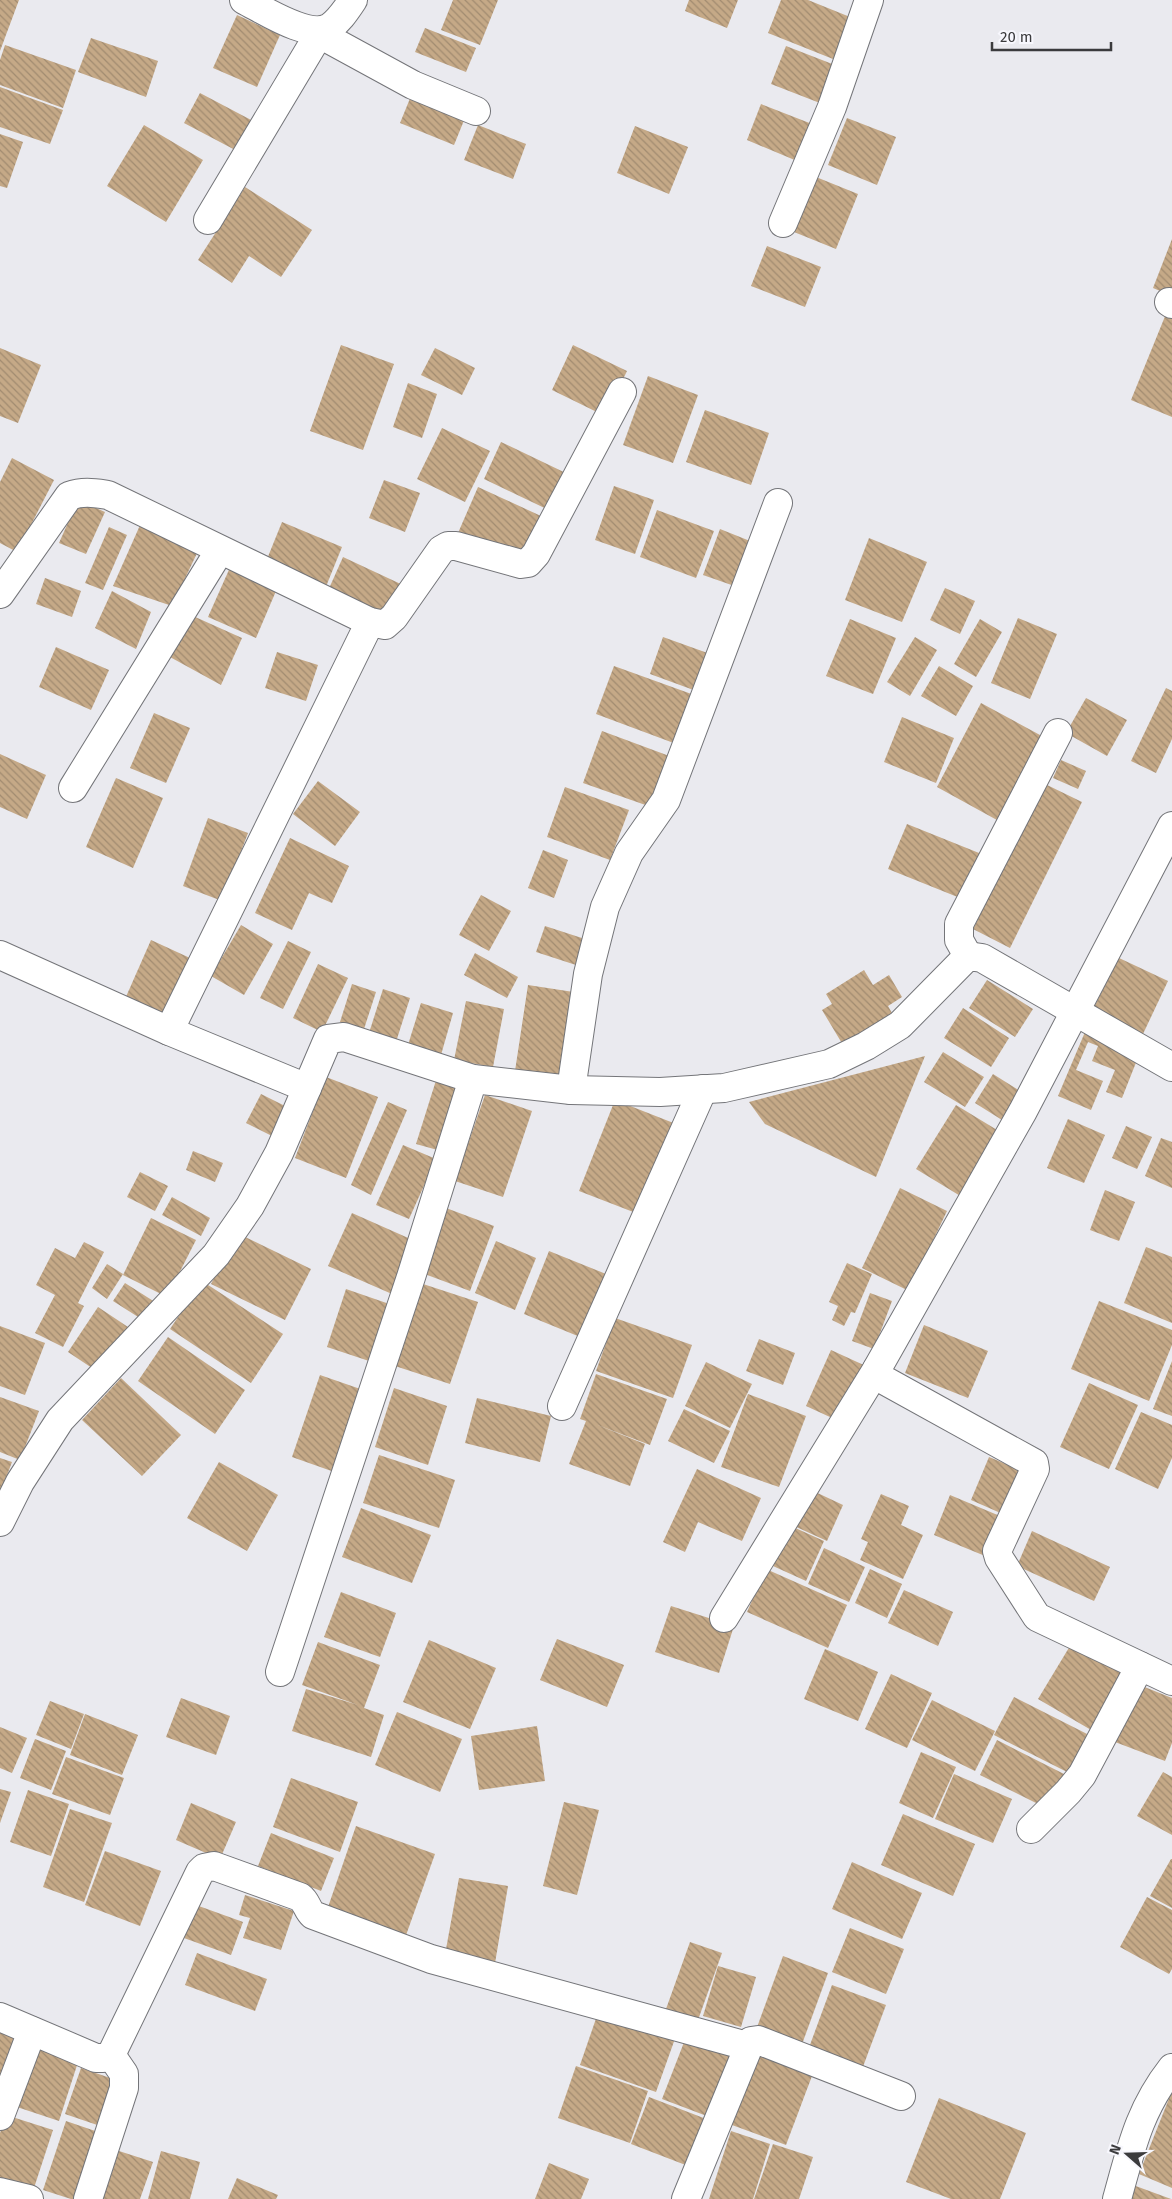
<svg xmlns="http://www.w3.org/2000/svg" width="1172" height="2199" viewBox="0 0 1172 2199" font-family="'Fira Sans',sans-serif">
	<defs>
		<pattern id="building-back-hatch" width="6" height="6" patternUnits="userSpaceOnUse" patternTransform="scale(1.25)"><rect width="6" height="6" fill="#c5a987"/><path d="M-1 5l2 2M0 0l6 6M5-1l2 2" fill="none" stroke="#a18b70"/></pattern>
	</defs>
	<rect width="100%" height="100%" fill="#eaeaef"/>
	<g fill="url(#building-back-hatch)">
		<path d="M0,0H19L0,51Z"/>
		<path d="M453,0H498L480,45L441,30Z"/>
		<path d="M689,0H738L727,28L685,11Z"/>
		<path d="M781,0H808L855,19L838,61L768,33Z"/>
		<path d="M237,15L280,35L257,87L213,68Z"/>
		<path d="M425,28L476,48L466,72L415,52Z"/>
		<path d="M91,38L158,61L146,97L78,72Z"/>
		<path d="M5,45L76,70L63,108L0,85V60Z"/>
		<path d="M786,46L840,67L825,105L771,84Z"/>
		<path d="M0,87L63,110L50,144L0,127Z"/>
		<path d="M413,91L467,113L454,145L400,123Z"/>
		<path d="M200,93L253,121L237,151L184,123Z"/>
		<path d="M761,104L812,124L797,161L747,140Z"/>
		<path d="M847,118L896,137L877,185L828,165Z"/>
		<path d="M144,125L203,160L166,222L107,186Z"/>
		<path d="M478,125L526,144L513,179L464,160Z"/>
		<path d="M635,126L688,147L669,194L617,173Z"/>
		<path d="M0,134L23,142L7,188L0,186Z"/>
		<path d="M816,177L858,194L836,249L794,232Z"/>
		<path d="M245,187L312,230L281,277L249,256L232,283L198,260Z"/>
		<path d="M1172,239V296L1153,288Z"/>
		<path d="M767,246L821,267L805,307L751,286Z"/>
		<path d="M1168,309L1172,311V417L1131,400Z"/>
		<path d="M341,345L394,364L363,450L310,431Z"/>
		<path d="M573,345L627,371L605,416L552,390Z"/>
		<path d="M0,348L41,365L18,423L0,416Z"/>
		<path d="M435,348L475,368L462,395L421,375Z"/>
		<path d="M648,376L698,395L673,463L623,445Z"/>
		<path d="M408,383L437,394L422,438L393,427Z"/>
		<path d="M705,410L769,433L751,485L686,462Z"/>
		<path d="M442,428L490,451L465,502L417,479Z"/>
		<path d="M501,442L572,476L555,513L484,479Z"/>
		<path d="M12,458L54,480L17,552L0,543V482Z"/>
		<path d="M384,480L420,493L405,532L369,518Z"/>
		<path d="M614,486L654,500L635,554L595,540Z"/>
		<path d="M478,487L541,516L521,561L458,533Z"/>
		<path d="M78,500L105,512L86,554L59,543Z"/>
		<path d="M657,510L714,531L696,578L640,557Z"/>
		<path d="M282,522L342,547L325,589L265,564Z"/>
		<path d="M141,523L199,549L172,606L113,586Z"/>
		<path d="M109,527L127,535L103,590L85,583Z"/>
		<path d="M720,529L760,545L743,589L703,575Z"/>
		<path d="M869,538L927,562L902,622L845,600Z"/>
		<path d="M343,557L405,586L388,621L327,593Z"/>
		<path d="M232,563L279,584L256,638L208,617Z"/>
		<path d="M45,578L81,591L72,617L36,604Z"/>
		<path d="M945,588L975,601L960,634L930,620Z"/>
		<path d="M112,591L151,612L136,649L95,628Z"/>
		<path d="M193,616L242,638L221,685L170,657Z"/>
		<path d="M1018,618L1057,634L1030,699L991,683Z"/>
		<path d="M850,619L896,638L873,694L826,676Z"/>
		<path d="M980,619L1002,632L976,677L954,664Z"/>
		<path d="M663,637L713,655L699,692L650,674Z"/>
		<path d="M915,637L937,650L910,696L887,682Z"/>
		<path d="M56,647L109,670L91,710L39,687Z"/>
		<path d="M277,652L318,665L306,701L265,688Z"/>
		<path d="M614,666L697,696L679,745L596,714Z"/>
		<path d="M939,666L973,686L956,716L921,696Z"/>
		<path d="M1166,688L1172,691V739L1156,773L1131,761Z"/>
		<path d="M1086,698L1127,720L1107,756L1066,733Z"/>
		<path d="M981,703L1051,741L1006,825L937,787Z"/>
		<path d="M154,713L190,728L166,783L130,768Z"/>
		<path d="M902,717L954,738L936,783L884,762Z"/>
		<path d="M602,731L672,757L654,808L583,783Z"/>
		<path d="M0,754L46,775L27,819L0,807Z"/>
		<path d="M1061,760L1086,771L1078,789L1053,778Z"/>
		<path d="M116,778L163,798L133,868L86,847Z"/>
		<path d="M318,781L360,812L335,846L293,814Z"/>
		<path d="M1045,784L1082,802L1010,948L973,929Z"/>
		<path d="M565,787L629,810L610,860L547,837Z"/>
		<path d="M208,818L248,833L222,901L183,886Z"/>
		<path d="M907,824L984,855L965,900L888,869Z"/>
		<path d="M290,838L349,866L332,903L309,893L292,930L255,913Z"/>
		<path d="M543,850L568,860L554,898L528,888Z"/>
		<path d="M481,895L511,911L489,951L459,935Z"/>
		<path d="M241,925L273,944L244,995L211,976Z"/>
		<path d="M545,926L588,940L579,966L536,952Z"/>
		<path d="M151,940L190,958L164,1017L125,999Z"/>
		<path d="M288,941L311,952L283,1009L260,998Z"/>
		<path d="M475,953L518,977L507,998L464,975Z"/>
		<path d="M1119,958L1168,981L1143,1034L1093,1009Z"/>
		<path d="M318,964L348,978L322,1032L293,1018Z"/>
		<path d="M864,970L873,985L889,975L902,997L888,1006L896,1020L846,1050L822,1010L832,1004L826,994Z"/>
		<path d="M987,980L1033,1009L1015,1037L969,1008Z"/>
		<path d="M352,984L376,992L364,1029L340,1022Z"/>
		<path d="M528,985L580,993L567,1079L515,1071Z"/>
		<path d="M383,989L410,998L396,1042L369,1033Z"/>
		<path d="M466,1001L504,1009L493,1067L454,1060Z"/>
		<path d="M421,1003L453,1013L441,1055L408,1045Z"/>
		<path d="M963,1008L1009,1038L991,1067L944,1038Z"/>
		<path d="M1085,1032L1139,1055L1122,1098L1106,1092L1115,1070L1092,1061L1098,1046L1088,1042L1076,1070L1103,1081L1091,1110L1058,1096Z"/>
		<path d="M943,1052L984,1077L965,1107L924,1082Z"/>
		<path d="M925,1056L876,1177L765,1124L749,1102Z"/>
		<path d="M438,1074L463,1082L441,1151L416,1144Z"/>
		<path d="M993,1074L1028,1096L1010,1125L975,1103Z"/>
		<path d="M326,1077L378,1097L346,1178L295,1158Z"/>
		<path d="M261,1094L289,1108L274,1137L246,1123Z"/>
		<path d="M485,1095L532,1111L503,1197L455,1181Z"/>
		<path d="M615,1100L676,1124L641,1215L579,1191Z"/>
		<path d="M388,1102L407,1110L371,1195L351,1185Z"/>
		<path d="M956,1105L1002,1133L962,1197L916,1169Z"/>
		<path d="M1068,1119L1105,1135L1084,1183L1047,1168Z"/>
		<path d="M1126,1126L1152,1137L1137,1169L1112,1158Z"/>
		<path d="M1161,1138L1172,1142V1188L1145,1176Z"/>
		<path d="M403,1145L436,1159L409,1219L376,1205Z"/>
		<path d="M193,1151L223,1163L215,1182L186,1170Z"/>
		<path d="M140,1172L168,1186L155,1211L127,1197Z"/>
		<path d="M900,1188L947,1211L909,1291L862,1268Z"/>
		<path d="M1105,1190L1135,1202L1119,1241L1090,1230Z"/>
		<path d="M172,1197L210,1218L201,1236L162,1215Z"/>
		<path d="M446,1208L494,1226L470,1291L422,1273Z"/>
		<path d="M352,1213L415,1241L392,1294L328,1266Z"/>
		<path d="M151,1218L196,1240L167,1297L123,1275Z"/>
		<path d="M237,1233L311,1269L285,1320L211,1284Z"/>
		<path d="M496,1241L536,1258L515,1310L475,1293Z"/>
		<path d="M84,1242L104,1252L78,1303L84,1306L63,1347L35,1333L55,1295L36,1285L55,1248L75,1258Z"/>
		<path d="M1146,1247L1172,1257V1323L1124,1303Z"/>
		<path d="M549,1251L611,1276L585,1339L524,1314Z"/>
		<path d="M847,1263L872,1274L855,1313L851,1312L844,1326L832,1320L838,1306L829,1302Z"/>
		<path d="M107,1264L123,1274L107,1299L92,1288Z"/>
		<path d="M202,1281L283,1334L251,1383L170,1329Z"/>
		<path d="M125,1283L158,1304L146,1322L113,1301Z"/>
		<path d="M420,1283L478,1302L450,1384L392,1365Z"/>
		<path d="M346,1289L398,1307L378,1364L327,1347Z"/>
		<path d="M870,1293L892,1301L874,1349L852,1341Z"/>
		<path d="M1099,1301L1172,1330V1345L1149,1401L1071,1369Z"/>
		<path d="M98,1307L128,1327L98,1372L68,1352Z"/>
		<path d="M615,1318L692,1345L673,1398L596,1371Z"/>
		<path d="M924,1325L988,1351L968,1398L905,1373Z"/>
		<path d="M0,1326L45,1343L25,1395L0,1386Z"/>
		<path d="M168,1337L245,1390L215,1434L138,1381Z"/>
		<path d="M759,1339L795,1353L783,1385L746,1371Z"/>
		<path d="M831,1350L868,1367L843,1423L806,1406Z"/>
		<path d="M1172,1361V1416L1153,1409Z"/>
		<path d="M706,1362L752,1384L730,1428L685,1406Z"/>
		<path d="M596,1374L667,1399L650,1445L595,1424L645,1444L630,1486L569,1464L586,1421L580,1419Z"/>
		<path d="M320,1375L369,1392L340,1474L292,1457Z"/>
		<path d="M121,1378L181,1435L142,1476L82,1420Z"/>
		<path d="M1089,1383L1138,1405L1109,1469L1060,1447Z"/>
		<path d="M394,1388L447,1406L428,1465L375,1447Z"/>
		<path d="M748,1394L806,1416L779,1487L721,1467Z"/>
		<path d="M0,1397L39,1411L20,1460L0,1452Z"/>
		<path d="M477,1398L551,1416L540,1462L465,1443Z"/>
		<path d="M684,1409L730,1431L714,1463L668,1441Z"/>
		<path d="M1141,1412L1172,1425V1458L1158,1489L1115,1469Z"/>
		<path d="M379,1455L455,1480L439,1528L363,1503Z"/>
		<path d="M989,1457L1023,1471L1005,1515L971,1500Z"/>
		<path d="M0,1458L12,1462L0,1494Z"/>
		<path d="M219,1462L278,1495L247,1551L187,1518Z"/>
		<path d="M697,1469L761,1498L742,1541L698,1522L685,1552L663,1542Z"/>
		<path d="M809,1489L843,1505L827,1541L792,1525Z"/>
		<path d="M881,1494L909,1506L901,1525L923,1535L903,1579L860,1560L868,1542L861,1539Z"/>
		<path d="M950,1495L1007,1519L990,1558L934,1535Z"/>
		<path d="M361,1508L431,1535L412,1583L342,1557Z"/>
		<path d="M791,1526L824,1541L806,1581L773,1566Z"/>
		<path d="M1032,1531L1110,1567L1094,1601L1017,1566Z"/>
		<path d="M824,1548L865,1567L849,1602L808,1584Z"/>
		<path d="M766,1569L847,1605L828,1648L747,1612Z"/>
		<path d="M870,1569L902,1584L887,1618L855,1603Z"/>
		<path d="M904,1590L953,1612L938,1646L888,1623Z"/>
		<path d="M341,1592L396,1613L380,1657L324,1637Z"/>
		<path d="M671,1606L734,1626L719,1673L655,1652Z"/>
		<path d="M557,1639L624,1665L607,1707L540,1680Z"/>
		<path d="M429,1640L496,1668L470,1729L403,1702Z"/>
		<path d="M1073,1641L1132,1676L1098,1734L1038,1699Z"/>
		<path d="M318,1642L380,1665L364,1708L384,1715L371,1757L292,1731L306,1689L358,1705L302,1685Z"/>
		<path d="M825,1649L878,1672L858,1721L804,1699Z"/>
		<path d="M891,1674L932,1693L907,1748L865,1729Z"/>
		<path d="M1137,1684L1172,1698V1743L1165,1761L1115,1742Z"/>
		<path d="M1014,1697L1097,1739L1077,1777L994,1735Z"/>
		<path d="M181,1698L230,1716L216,1755L166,1737Z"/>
		<path d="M932,1700L995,1731L975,1771L912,1740Z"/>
		<path d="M50,1701L84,1714L71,1749L36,1735Z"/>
		<path d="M397,1712L462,1739L440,1792L375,1765Z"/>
		<path d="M85,1714L138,1735L122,1775L70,1755Z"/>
		<path d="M537,1726L545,1781L479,1790L471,1736Z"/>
		<path d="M0,1727L27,1738L12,1773L0,1768Z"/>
		<path d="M35,1739L66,1751L51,1790L20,1778Z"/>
		<path d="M997,1740L1066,1775L1048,1809L980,1775Z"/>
		<path d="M921,1752L956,1767L933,1818L899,1803Z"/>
		<path d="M66,1757L124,1778L110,1815L52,1794Z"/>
		<path d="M1163,1772L1172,1777V1835L1137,1816Z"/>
		<path d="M954,1774L1012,1799L993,1843L935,1819Z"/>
		<path d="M291,1778L358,1802L340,1852L273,1827Z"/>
		<path d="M0,1789L11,1792L0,1823Z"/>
		<path d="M28,1790L69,1804L51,1856L10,1842Z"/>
		<path d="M564,1802L599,1810L577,1895L543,1886Z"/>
		<path d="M191,1803L236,1822L220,1859L176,1840Z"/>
		<path d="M70,1809L112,1823L84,1902L43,1887Z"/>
		<path d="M903,1814L975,1844L953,1896L881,1865Z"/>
		<path d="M356,1826L435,1854L405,1938L327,1910Z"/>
		<path d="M271,1833L334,1858L321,1891L258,1866Z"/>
		<path d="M105,1851L161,1871L140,1926L85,1905Z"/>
		<path d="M1171,1859H1172V1908L1150,1896Z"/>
		<path d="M852,1862L922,1893L902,1939L832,1909Z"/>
		<path d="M459,1878L508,1886L494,1969L444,1960Z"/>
		<path d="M245,1895L294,1911L281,1950L243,1938L250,1918L239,1915Z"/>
		<path d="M1147,1897L1172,1910V1969L1169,1974L1120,1947Z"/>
		<path d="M196,1905L243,1922L231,1955L184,1938Z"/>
		<path d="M850,1928L904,1949L886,1994L832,1972Z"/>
		<path d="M690,1942L722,1953L698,2020L666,2009Z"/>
		<path d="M197,1953L267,1979L255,2011L185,1985Z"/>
		<path d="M783,1956L828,1973L801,2047L756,2030Z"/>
		<path d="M718,1966L756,1977L741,2027L703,2016Z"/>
		<path d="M832,1985L886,2005L861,2072L807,2053Z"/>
		<path d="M600,2007L677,2033L656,2092L580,2065Z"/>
		<path d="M0,2028L24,2037L0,2103Z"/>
		<path d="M688,2032L737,2050L712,2118L662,2099Z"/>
		<path d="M36,2042L80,2056L59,2121L14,2106Z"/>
		<path d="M761,2048L815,2068L786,2145L732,2125Z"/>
		<path d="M576,2066L648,2091L630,2143L558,2118Z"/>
		<path d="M81,2068L122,2082L106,2128L65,2114Z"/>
		<path d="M1172,2091V2188L1139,2174Z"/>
		<path d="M649,2097L714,2122L696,2169L631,2144Z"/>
		<path d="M939,2098L1026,2133L1000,2199H951L906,2182Z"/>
		<path d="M6,2115L53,2130L31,2197L0,2187V2133Z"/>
		<path d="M66,2121L104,2134L83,2199H71L43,2190Z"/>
		<path d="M731,2131L770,2144L753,2199H709Z"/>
		<path d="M773,2144L813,2157L799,2199H754Z"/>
		<path d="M119,2151L153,2162L140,2199H103Z"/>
		<path d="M161,2151L200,2162L190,2199H148Z"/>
		<path d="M549,2163L589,2179L581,2199H535Z"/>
		<path d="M237,2178L278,2195L276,2199H228Z"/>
		<path d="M1133,2185L1171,2199H1128Z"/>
	</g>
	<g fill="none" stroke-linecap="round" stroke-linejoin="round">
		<defs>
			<g id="street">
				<path d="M244,0C264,10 309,40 330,27C340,20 346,10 353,0"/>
				<path d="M314,31L413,85L476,111"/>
				<path d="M208,220L319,34"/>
				<path d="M783,223L832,107L869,0"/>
				<path d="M1169,302L1172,304"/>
				<path d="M0,594L69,496C83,491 94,493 108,495L370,622L385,625L394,617L441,550L448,546H456L521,564L528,563L536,554L622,392"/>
				<path d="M73,788L220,550"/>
				<path d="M1172,826L1023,1111L877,1369L878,1374L882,1379L1034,1463L1035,1469L997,1551L999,1558L1037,1617L1172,1681"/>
				<path d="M0,955L169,1031L307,1088L279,1153L250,1206L216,1255L60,1420L20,1482L0,1522"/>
				<path d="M968,956L959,940V924L1058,733"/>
				<path d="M169,1031L370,622"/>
				<path d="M307,1088L328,1039L344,1037L473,1079L571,1090L660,1092L724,1088L829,1064L866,1046L900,1025L968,956L982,958L1172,1067"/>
				<path d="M571,1090L588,974L605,907L629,853L666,800L778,503"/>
				<path d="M562,1406L703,1089"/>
				<path d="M724,1618L877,1369"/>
				<path d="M280,1672L411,1277L473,1079"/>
				<path d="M1031,1829L1068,1792L1082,1775L1140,1666"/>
				<path d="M0,2017L96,2058H103L111,2055L200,1872L204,1868L214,1866L300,1897C307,1902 307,1910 313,1915L431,1959L747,2046"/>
				<path d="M0,2116L32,2031"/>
				<path d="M0,2192L29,2199"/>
				<path d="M88,2199L124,2088V2074L111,2055"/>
				<path d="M686,2199L751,2041L758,2040L901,2096"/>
				<path d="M1117,2199C1131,2149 1139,2110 1172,2068"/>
			</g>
		</defs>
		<use href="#street" stroke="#747579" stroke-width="30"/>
		<use href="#street" stroke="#fff" stroke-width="28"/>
	</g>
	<g transform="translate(1127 2154) rotate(290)" stroke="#f7f7fd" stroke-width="4" paint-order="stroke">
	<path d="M0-4L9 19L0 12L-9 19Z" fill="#3b3b3d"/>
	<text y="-8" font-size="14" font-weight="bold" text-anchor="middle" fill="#3b3b3d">N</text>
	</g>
	<path d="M992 42v8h119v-8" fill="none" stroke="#3b3b3d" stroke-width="2.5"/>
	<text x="1000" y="42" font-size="15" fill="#3b3b3d" stroke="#f7f7fd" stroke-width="4" paint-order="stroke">20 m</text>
</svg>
